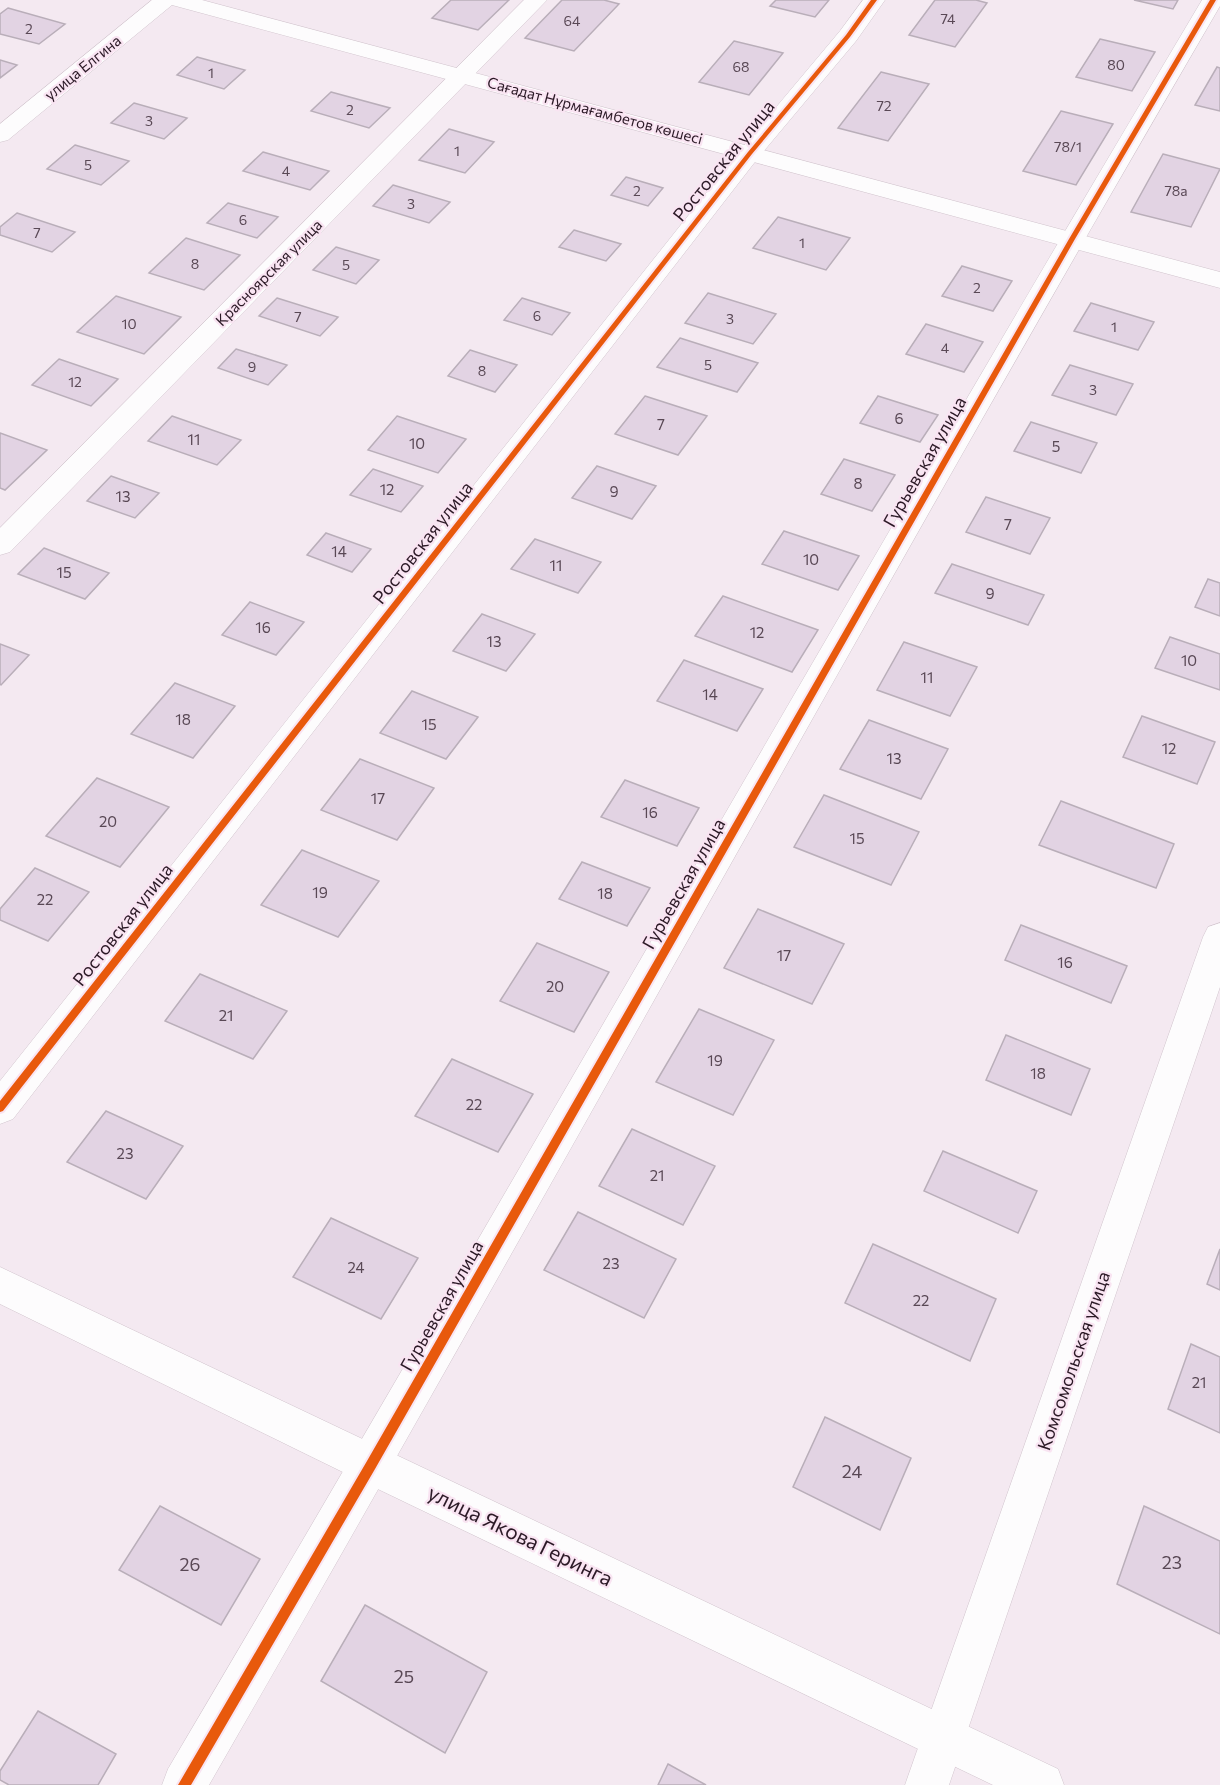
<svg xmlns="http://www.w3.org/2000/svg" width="1220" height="1785" viewBox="0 0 1220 1785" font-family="Commissioner,sans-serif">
	<rect width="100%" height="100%" fill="#f4e9f1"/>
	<g fill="#e2d3e3" stroke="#b9aeb9" stroke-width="1.5">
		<path d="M451,0H509L478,30L432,18Z"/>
		<path d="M562,0H604L619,4L574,51L525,38Z"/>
		<path d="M776,0H829L815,17L770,6Z"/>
		<path d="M935,0H976L987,3L955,47L909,35Z"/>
		<path d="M1134,0H1178L1173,9Z"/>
		<path d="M8,8L65,24L39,44L0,34V14Z"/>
		<path d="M1100,39L1155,52L1132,91L1076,77Z"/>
		<path d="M734,41L783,53L749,95L699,82Z"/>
		<path d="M197,57L245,70L224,89L177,75Z"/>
		<path d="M0,60L17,65L0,78Z"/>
		<path d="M1217,67L1220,68V111L1195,105Z"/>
		<path d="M881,72L929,84L888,141L838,128Z"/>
		<path d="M331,92L390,108L369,128L311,111Z"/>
		<path d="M134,103L187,118L164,139L111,123Z"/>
		<path d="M1061,111L1113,124L1076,185L1023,171Z"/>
		<path d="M449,129L494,142L465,173L419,160Z"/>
		<path d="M75,145L129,161L101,185L47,169Z"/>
		<path d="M263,152L329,171L310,190L243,171Z"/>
		<path d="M1163,154L1220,169L1191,227L1131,212Z"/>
		<path d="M626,177L663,188L648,206L611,195Z"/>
		<path d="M393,185L450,202L429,223L373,206Z"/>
		<path d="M228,203L278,217L257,238L207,223Z"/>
		<path d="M17,213L75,232L52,252L0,235V227Z"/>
		<path d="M778,217L850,238L826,270L753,248Z"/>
		<path d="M574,230L621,244L606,261L559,247Z"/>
		<path d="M186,238L240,255L204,290L149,273Z"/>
		<path d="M336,247L379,260L356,284L313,270Z"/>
		<path d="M962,266L1012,281L993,311L942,296Z"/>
		<path d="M708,293L776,314L753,344L685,323Z"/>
		<path d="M116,296L181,317L144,354L77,332Z"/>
		<path d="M277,298L338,317L320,336L259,316Z"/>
		<path d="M522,298L570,313L552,335L504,320Z"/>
		<path d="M1091,303L1154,322L1138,350L1074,331Z"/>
		<path d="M926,324L983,342L964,372L906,354Z"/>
		<path d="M680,338L758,363L737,392L657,367Z"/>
		<path d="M236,349L287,365L268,385L218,368Z"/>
		<path d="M470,350L517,365L495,392L448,376Z"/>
		<path d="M59,359L118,379L91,406L32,385Z"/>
		<path d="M1070,365L1133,384L1116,415L1052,395Z"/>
		<path d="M645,396L707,416L678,455L615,434Z"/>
		<path d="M878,396L938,415L920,442L860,423Z"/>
		<path d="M172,416L241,440L217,465L148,441Z"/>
		<path d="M397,416L466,439L438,473L368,450Z"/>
		<path d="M1031,422L1097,443L1081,473L1014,451Z"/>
		<path d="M0,433L47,450L5,490L0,488Z"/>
		<path d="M844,459L895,475L872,511L821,494Z"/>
		<path d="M597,466L656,486L632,519L572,498Z"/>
		<path d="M373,469L423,486L401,512L350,495Z"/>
		<path d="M111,476L159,493L135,518L87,501Z"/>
		<path d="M986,497L1050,518L1030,554L966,532Z"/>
		<path d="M784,531L859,556L838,590L762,564Z"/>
		<path d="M326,533L371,549L352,572L307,555Z"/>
		<path d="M535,539L601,562L578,593L511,569Z"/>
		<path d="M44,548L109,573L85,599L18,574Z"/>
		<path d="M952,564L1044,595L1028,625L935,593Z"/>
		<path d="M1208,579L1220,583V616L1195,607Z"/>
		<path d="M723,596L818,630L792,672L695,636Z"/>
		<path d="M250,602L304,622L276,655L222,635Z"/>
		<path d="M482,614L535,634L506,671L453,651Z"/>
		<path d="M1170,637L1220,654V690L1155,668Z"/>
		<path d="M904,642L977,667L950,716L877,690Z"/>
		<path d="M0,644L29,655L1,685L0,684Z"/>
		<path d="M684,660L763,689L737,731L657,701Z"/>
		<path d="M175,683L235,706L193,758L131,734Z"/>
		<path d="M412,691L478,717L446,759L380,733Z"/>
		<path d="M1142,716L1215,742L1197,784L1123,757Z"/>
		<path d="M869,720L948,749L921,799L840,769Z"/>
		<path d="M360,759L434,788L397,840L321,810Z"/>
		<path d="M97,778L169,807L120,867L46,836Z"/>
		<path d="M625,780L699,808L677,846L601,817Z"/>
		<path d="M824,795L919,832L891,885L794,847Z"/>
		<path d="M1061,801L1174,844L1156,888L1039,845Z"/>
		<path d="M302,850L379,881L338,937L261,905Z"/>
		<path d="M582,862L650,888L627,926L559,899Z"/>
		<path d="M35,868L89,892L48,941L0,920V909Z"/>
		<path d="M758,909L844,944L812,1004L724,968Z"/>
		<path d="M1021,925L1127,966L1111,1003L1005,960Z"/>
		<path d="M537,943L609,972L574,1032L500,1001Z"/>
		<path d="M200,974L287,1011L253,1059L165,1021Z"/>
		<path d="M699,1009L774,1040L733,1115L656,1082Z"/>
		<path d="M1006,1035L1090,1069L1071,1115L986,1080Z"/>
		<path d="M452,1059L533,1094L498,1152L415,1116Z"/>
		<path d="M106,1111L183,1146L146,1199L67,1162Z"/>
		<path d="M632,1129L715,1166L683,1225L599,1186Z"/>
		<path d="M943,1151L1037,1191L1018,1233L924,1191Z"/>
		<path d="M578,1212L676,1259L644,1318L544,1270Z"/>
		<path d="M331,1218L418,1258L381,1319L293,1277Z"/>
		<path d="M873,1244L996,1299L970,1361L845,1303Z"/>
		<path d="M1220,1249V1290L1207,1284Z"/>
		<path d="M1191,1344L1220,1357V1433L1168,1409Z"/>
		<path d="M825,1417L911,1458L880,1530L793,1487Z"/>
		<path d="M160,1506L260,1559L221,1625L119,1570Z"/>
		<path d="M1144,1506L1220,1541V1634L1117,1584Z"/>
		<path d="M365,1605L487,1672L445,1753L321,1681Z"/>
		<path d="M38,1711L116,1754L98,1785H9L0,1780V1771Z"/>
		<path d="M668,1764L706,1785H658Z"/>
	</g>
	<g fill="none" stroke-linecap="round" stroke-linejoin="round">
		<defs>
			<g id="street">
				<path d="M524,0H547L10,552L0,555V528Z"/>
				<path d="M863,0H885L856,41L758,158L13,1119L0,1124V1081L742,148L840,31Z"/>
				<path d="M1202,0H1220V6C876,595 550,1194 209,1785H162L168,1769C516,1181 852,587 1202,0Z"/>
				<path d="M1220,923V987L949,1785H905L1203,937L1208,927Z"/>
			</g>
			<g id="secondary">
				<path d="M152,0H202L1220,272V288L172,5L8,140L0,142V124Z"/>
				<path d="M0,1267L1058,1769L1064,1785H993L357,1479L0,1304Z"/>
			</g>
		</defs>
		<use href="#street" stroke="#d1c4cd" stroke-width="1"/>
		<use href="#secondary" stroke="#d1c4cd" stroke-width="1"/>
		<use href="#street" fill="#fdfcfd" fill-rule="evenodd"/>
		<use href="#secondary" fill="#fdfcfd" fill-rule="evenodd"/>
		<defs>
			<g id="cycleway">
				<path d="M871,0H877L850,37L752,154L3,1111L0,1112V1101L748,152L846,35Z"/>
				<path d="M1210,0H1216L1075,239L375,1469L191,1785H178L367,1461L1069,239Z"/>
			</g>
		</defs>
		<use href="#cycleway" stroke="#f9e4f2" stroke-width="4"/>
		<use href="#cycleway" fill="#e8590c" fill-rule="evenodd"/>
	</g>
	<g text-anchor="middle" stroke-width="4.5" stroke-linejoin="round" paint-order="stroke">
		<g font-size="14" fill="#594855">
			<text x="948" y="24">74</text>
			<text x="572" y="26">64</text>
			<text x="29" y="34">2</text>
			<text x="1116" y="70">80</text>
			<text x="741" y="72">68</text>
			<text x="211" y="78">1</text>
			<text x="884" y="111">72</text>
			<text x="350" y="115">2</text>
			<text x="149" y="126">3</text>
			<text x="1068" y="152">78/1</text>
			<text x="457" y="156">1</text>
			<text x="88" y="170">5</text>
			<text x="286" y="176">4</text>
			<text x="637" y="196">2</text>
			<text x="1176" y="196">78а</text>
			<text x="411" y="209">3</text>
			<text x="243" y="225">6</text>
			<text x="37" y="238">7</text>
			<text x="802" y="248">1</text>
			<text x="195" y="269">8</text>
			<text x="346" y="270">5</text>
			<text x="977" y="293">2</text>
			<text x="537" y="321">6</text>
			<text x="298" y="322">7</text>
			<text x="730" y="324">3</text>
			<text x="129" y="329">10</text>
			<text x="1114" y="332">1</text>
			<text x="945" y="353">4</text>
			<text x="708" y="370">5</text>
			<text x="252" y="372">9</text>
			<text x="482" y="376">8</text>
			<text x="75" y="387">12</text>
			<text x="1093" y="395">3</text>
		</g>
		<g font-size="15" fill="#2b1926" stroke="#f9e4f2">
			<text transform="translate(83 68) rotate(-39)" y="5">улица Елгина</text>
			<text transform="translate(595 111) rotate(15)" y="5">Сағадат Нұрмағамбетов көшесі</text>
			<text transform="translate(269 273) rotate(-45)" y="5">Красноярская улица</text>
		</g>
		<g font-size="15" fill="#594855">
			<text x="899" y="424">6</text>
			<text x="661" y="430">7</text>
			<text x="194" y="445">11</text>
			<text x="417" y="449">10</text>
			<text x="1056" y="452">5</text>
			<text x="858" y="489">8</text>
			<text x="387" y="495">12</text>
			<text x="614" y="497">9</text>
			<text x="123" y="502">13</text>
			<text x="1008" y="530">7</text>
			<text x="339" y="557">14</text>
			<text x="811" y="565">10</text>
			<text x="556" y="571">11</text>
			<text x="64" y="578">15</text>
			<text x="990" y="599">9</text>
			<text x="263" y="633">16</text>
			<text x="757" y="638">12</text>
			<text x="494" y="647">13</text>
			<text x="1189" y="666">10</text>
			<text x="927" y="683">11</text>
			<text x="710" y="700">14</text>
			<text x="183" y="725">18</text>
			<text x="429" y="730">15</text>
			<text x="1169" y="754">12</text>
			<text x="894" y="764">13</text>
			<text x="378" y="804">17</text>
			<text x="650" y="818">16</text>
			<text x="108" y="827">20</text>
			<text x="857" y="844">15</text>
			<text x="320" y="898">19</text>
			<text x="605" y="899">18</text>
			<text x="45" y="905">22</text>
			<text x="784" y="961">17</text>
			<text x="1065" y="968">16</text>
			<text x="555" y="992">20</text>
			<text x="226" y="1021">21</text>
			<text x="715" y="1066">19</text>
			<text x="1038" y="1079">18</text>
			<text x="474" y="1110">22</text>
			<text x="125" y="1159">23</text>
			<text x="657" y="1181">21</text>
			<text x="611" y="1269">23</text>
			<text x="356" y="1273">24</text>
			<text x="921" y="1306">22</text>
			<text x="1199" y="1388">21</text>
		</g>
		<g font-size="18" fill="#2b1926" stroke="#f9e4f2">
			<text transform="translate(724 161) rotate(-51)" y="6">Ростовская улица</text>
			<text transform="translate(925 462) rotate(-60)" y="6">Гурьевская улица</text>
			<text transform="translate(423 543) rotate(-52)" y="6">Ростовская улица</text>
			<text transform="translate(684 884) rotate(-60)" y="6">Гурьевская улица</text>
			<text transform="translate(123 925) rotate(-52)" y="6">Ростовская улица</text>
			<text transform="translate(442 1306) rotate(-60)" y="6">Гурьевская улица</text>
			<text transform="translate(1074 1361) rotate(-71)" y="6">Комсомольская улица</text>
		</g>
		<g font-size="18" fill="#594855">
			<text x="852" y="1478">24</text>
			<text x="1172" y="1569">23</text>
			<text x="190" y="1571">26</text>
			<text x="404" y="1683">25</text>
		</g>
		<g font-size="21" fill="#2b1926" stroke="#f9e4f2">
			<text transform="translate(520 1536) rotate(26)" y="7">улица Якова Геринга</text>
		</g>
	</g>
</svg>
